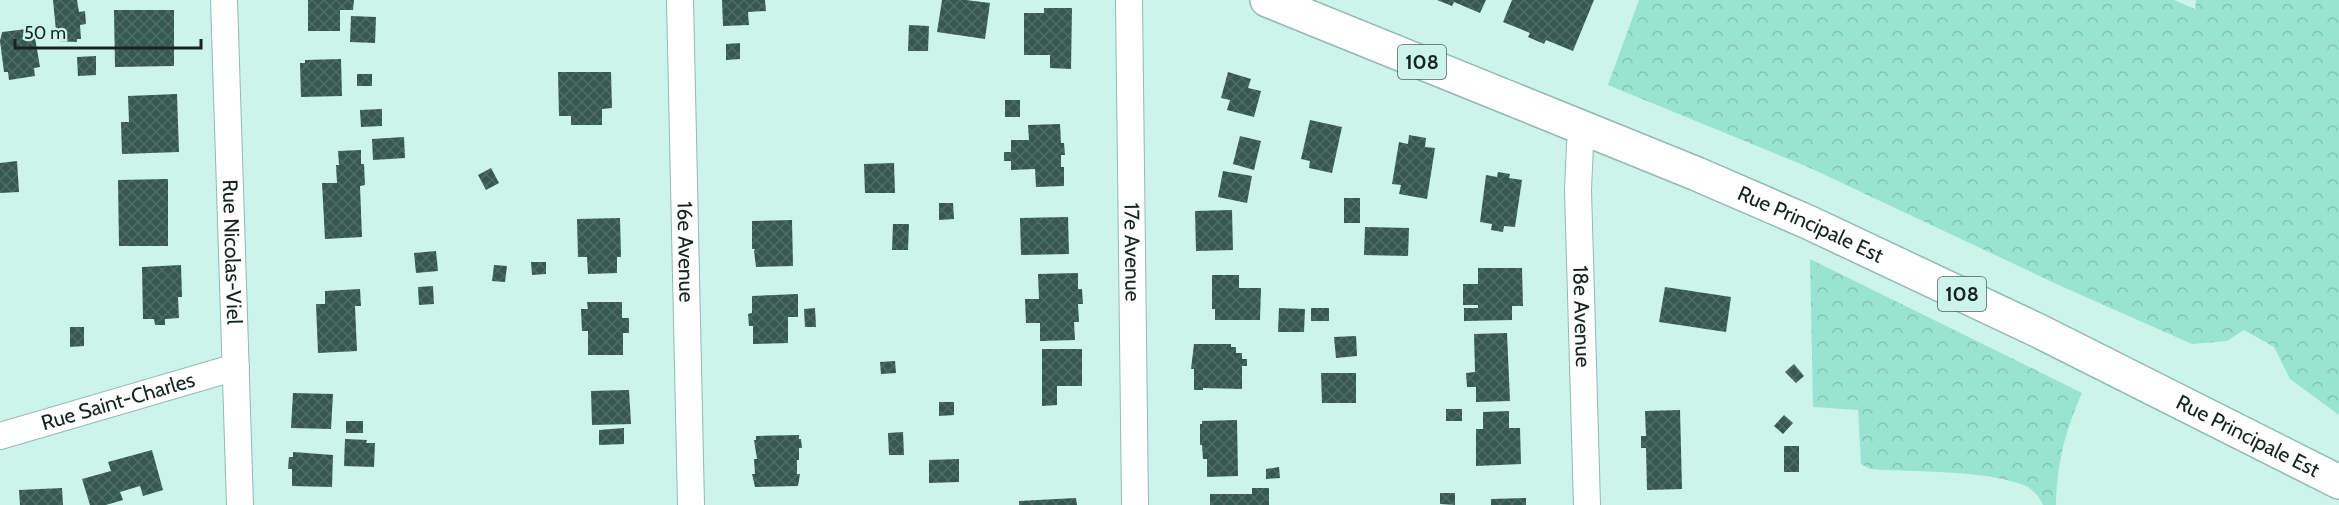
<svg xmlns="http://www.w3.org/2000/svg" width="2339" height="505" viewBox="0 0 2339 505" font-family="Cabin,sans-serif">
	<defs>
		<pattern id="forest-crowns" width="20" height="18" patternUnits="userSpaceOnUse" patternTransform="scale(1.5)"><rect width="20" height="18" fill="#99e3d2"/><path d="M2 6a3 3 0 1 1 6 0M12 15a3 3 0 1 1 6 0" fill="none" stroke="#83c3b4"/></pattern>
		<pattern id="building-cross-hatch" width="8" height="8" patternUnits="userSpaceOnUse" patternTransform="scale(1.5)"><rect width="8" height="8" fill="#355851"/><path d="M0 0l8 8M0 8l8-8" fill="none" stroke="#4f6c66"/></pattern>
	</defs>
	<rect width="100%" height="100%" fill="#ccf4ea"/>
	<g fill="url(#forest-crowns)">
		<path d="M1639,0H2174L2195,9L2196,0H2339V415L2290,379L2274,347L2244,330L2227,341L2192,344L2063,287L1808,167L1608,85Z"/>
		<path d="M1810,259L2082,393C2065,431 2057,463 2056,505H2043C2041,498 2031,488 2024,485C1984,470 1915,472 1870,469L1861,464L1858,410L1813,407Z"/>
	</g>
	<g fill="url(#building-cross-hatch)">
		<path d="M53,0H77L79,12L85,11L86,24L80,25L81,39H77V42L57,41Z"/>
		<path d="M308,0H354L353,10H340V31H308Z"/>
		<path d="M722,0H765L766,11L748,12L749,25L723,26Z"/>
		<path d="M942,0H966L990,3L985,39L937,32Z"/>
		<path d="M1437,0H1486L1480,13L1454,2L1452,6Z"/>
		<path d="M1512,0H1594L1573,51L1546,40L1544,44L1528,37L1530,33L1503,22Z"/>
		<path d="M1044,8H1072L1071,69L1050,68V55H1024V13H1044Z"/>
		<path d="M114,10H174V66L115,67Z"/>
		<path d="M351,16L376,17L375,43L350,42Z"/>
		<path d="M909,25L929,26L928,51H908Z"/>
		<path d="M27,29L28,33L34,32L40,67L34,68L35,76L9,80L8,72H4L0,41L2,32Z"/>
		<path d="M740,43V59L726,60V44Z"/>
		<path d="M96,56V75L78,76L77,57Z"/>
		<path d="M341,59L342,96L301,97L300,63H305V60Z"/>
		<path d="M558,72H611L612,108L602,109V125H571V116H559Z"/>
		<path d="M1228,72L1251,79L1248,88L1261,91L1254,117L1227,110L1230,100L1221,98Z"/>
		<rect x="357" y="74" width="15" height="12"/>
		<path d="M177,94L179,152L122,154L121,122H129L128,96Z"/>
		<rect x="1005" y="100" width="15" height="17"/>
		<path d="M382,109V126L361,127L360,110Z"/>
		<path d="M1310,120L1342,127L1332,173L1309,168L1310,161L1301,159Z"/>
		<path d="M1060,124L1061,143H1064L1065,155H1061V167H1064V186L1036,187L1035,169L1011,170V161H1004V152H1011V140H1029L1028,125Z"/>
		<path d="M1409,135L1426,138L1425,147L1435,148L1427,199L1399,194L1401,185L1392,184L1399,142L1408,144Z"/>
		<path d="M1240,136L1261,141L1254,170L1233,164Z"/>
		<path d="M404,137L405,158L373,160L372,139Z"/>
		<path d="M361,150V164H364L365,185L360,186L362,237L325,239L322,183H337L336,165H339L338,151Z"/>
		<path d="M17,161L19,192L0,193V163Z"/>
		<path d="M894,163L895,193H865L864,164Z"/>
		<path d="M491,168L499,183L486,190L478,175Z"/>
		<path d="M1223,171L1252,176L1247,203L1218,197Z"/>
		<path d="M1498,172L1510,174L1509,178L1522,180L1515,227L1504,226L1503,232L1491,230L1492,224L1480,222L1486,175L1497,177Z"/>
		<path d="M168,179V246H119L118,180Z"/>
		<rect x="1344" y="198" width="16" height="25"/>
		<path d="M939,203H953L954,219L939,220Z"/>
		<path d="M1232,210L1233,250L1196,251L1195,211Z"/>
		<path d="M1068,217L1069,254L1021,255L1020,218Z"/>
		<path d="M620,218L621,257H617V273L588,274L587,257H578L577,219Z"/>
		<path d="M792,220L793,266L756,267L754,251L755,249H752V221Z"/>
		<path d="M893,224H909L908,250H892Z"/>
		<path d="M1365,227L1409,228L1408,256L1364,255Z"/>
		<path d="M436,251L438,271L416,273L414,253Z"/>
		<path d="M531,262H546V274L532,275Z"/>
		<path d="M181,265L182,297H178L179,318L165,319V325H155L154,319H143L142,267Z"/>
		<path d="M494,265L507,266L505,282L492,281Z"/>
		<path d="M1478,268H1522L1523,306H1512V320L1464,321V308H1478V305H1463V284H1478Z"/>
		<path d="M1078,273V289H1082L1083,304H1078L1079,322H1074L1075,340L1040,341V323H1026L1025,299H1039L1038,274Z"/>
		<path d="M1212,275H1239V288H1261L1260,320H1215V309H1212Z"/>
		<path d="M433,286L434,304L419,305L418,287Z"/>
		<path d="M1665,287L1731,297L1726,332L1659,322Z"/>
		<path d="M360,289L361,306H355L357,351L318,353L316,304H325V291Z"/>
		<path d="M798,294V317H788V343L753,344V326H749L748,314L752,313V296Z"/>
		<path d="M587,302H622V318H629V333H623V355H588V331H582L581,309H588Z"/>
		<path d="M815,308L816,327H805L804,309Z"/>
		<path d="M1279,308L1305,309L1304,332H1278Z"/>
		<rect x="1311" y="308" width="18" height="13"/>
		<path d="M70,327H84V346L70,347Z"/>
		<path d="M1507,333L1510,401L1476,402V387H1467L1466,373L1475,372L1474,334Z"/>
		<path d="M1356,336L1357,356L1336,358L1334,337Z"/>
		<path d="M1194,344H1231V347H1236V353H1242V359H1247V366H1242V389L1203,388V390H1194V369H1191Z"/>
		<path d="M1042,349H1082V386H1057V405L1042,406Z"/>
		<path d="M895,361L896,373L881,374L880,362Z"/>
		<path d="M1794,364L1804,376L1796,383L1785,372Z"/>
		<path d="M1321,373H1356V403H1322Z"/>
		<path d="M629,390L631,424L592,425L591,391Z"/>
		<path d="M293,393L333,394L331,429L291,428Z"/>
		<path d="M939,402H954V415L939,416Z"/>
		<rect x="1446" y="409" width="16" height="12"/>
		<path d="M1680,410L1682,489L1647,490L1646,448H1641V436H1646L1645,411Z"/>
		<path d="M1509,411V428H1520L1521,464L1476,466V429H1483V412Z"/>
		<path d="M1784,415L1793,423L1783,434L1774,426Z"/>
		<path d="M1237,420L1238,476L1207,477V459H1203L1202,445H1200V424H1202V421Z"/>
		<rect x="346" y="421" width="17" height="12"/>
		<path d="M624,428V444L599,445V430Z"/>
		<path d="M903,432L904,455H889L888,433Z"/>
		<path d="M799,435V439H801L802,448H799V460H797V474H800L798,486L755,487L752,474H755L754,459H757L754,440H756V436Z"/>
		<path d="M345,439L367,440L366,443H375L374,467L344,466Z"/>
		<rect x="1784" y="446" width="15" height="26"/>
		<path d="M152,450L163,490L143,496L140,486L120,492L123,500L106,505H90L82,479L111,471L108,462Z"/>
		<path d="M293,452L333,455L332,487L292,486V469H288L289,457H293Z"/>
		<path d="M959,459V482L929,483V460Z"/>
		<path d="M1279,467L1280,478L1266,479V469Z"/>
		<path d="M62,488L63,505H20L19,490Z"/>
		<path d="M1252,488H1269V505H1210V494H1252Z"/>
		<path d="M1440,493H1455V505L1440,504Z"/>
		<path d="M1076,498L1077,505H1019V501Z"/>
		<path d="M1526,498V505H1491V499Z"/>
	</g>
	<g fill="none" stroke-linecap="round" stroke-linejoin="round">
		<defs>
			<g id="minor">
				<path id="s1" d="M224,0L240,505"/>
				<path id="s2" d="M680,0L691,505"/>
				<path id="s3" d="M1129,0L1135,505"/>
				<path id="s4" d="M1584,128L1580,144L1578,190L1587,505"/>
				<path id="s5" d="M0,436L236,367"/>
			</g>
			<g id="major">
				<path id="s6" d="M1267,0L1697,174L1810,223L2039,331L2339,482"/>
			</g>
		</defs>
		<use href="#minor" stroke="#93bab0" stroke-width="28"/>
		<use href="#major" stroke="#93bab0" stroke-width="36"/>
		<use href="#minor" stroke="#fff" stroke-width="26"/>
		<use href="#major" stroke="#fff" stroke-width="33"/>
	</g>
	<g text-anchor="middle" stroke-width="6" stroke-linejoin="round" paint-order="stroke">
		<g fill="#ccf4ea" stroke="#4c625d" stroke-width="1.5">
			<rect x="1398" y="45" width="48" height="34" rx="4.5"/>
			<rect x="1938" y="277" width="48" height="34" rx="4.5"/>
		</g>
		<g font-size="20" font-weight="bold" fill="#152421">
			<text x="1422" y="69">108</text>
			<text x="1962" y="301">108</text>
		</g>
		<g font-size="21" fill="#152421" stroke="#ccf4ea">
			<text dy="7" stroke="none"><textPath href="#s6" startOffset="588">Rue Principale Est</textPath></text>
			<text dy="7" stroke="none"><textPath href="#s1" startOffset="252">Rue Nicolas-Viel</textPath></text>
			<text dy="7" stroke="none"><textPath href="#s2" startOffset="252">16e Avenue</textPath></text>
			<text dy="7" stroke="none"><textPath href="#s3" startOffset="252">17e Avenue</textPath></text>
			<text dy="7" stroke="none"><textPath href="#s4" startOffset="189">18e Avenue</textPath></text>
			<text dy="7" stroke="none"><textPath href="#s5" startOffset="123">Rue Saint-Charles</textPath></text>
			<text dy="7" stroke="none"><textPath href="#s6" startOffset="1074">Rue Principale Est</textPath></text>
		</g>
	</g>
	<path d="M15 39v9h186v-9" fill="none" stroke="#152421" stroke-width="3"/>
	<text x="24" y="39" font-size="18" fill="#152421" stroke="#ccf4ea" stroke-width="4.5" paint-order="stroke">50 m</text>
</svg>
